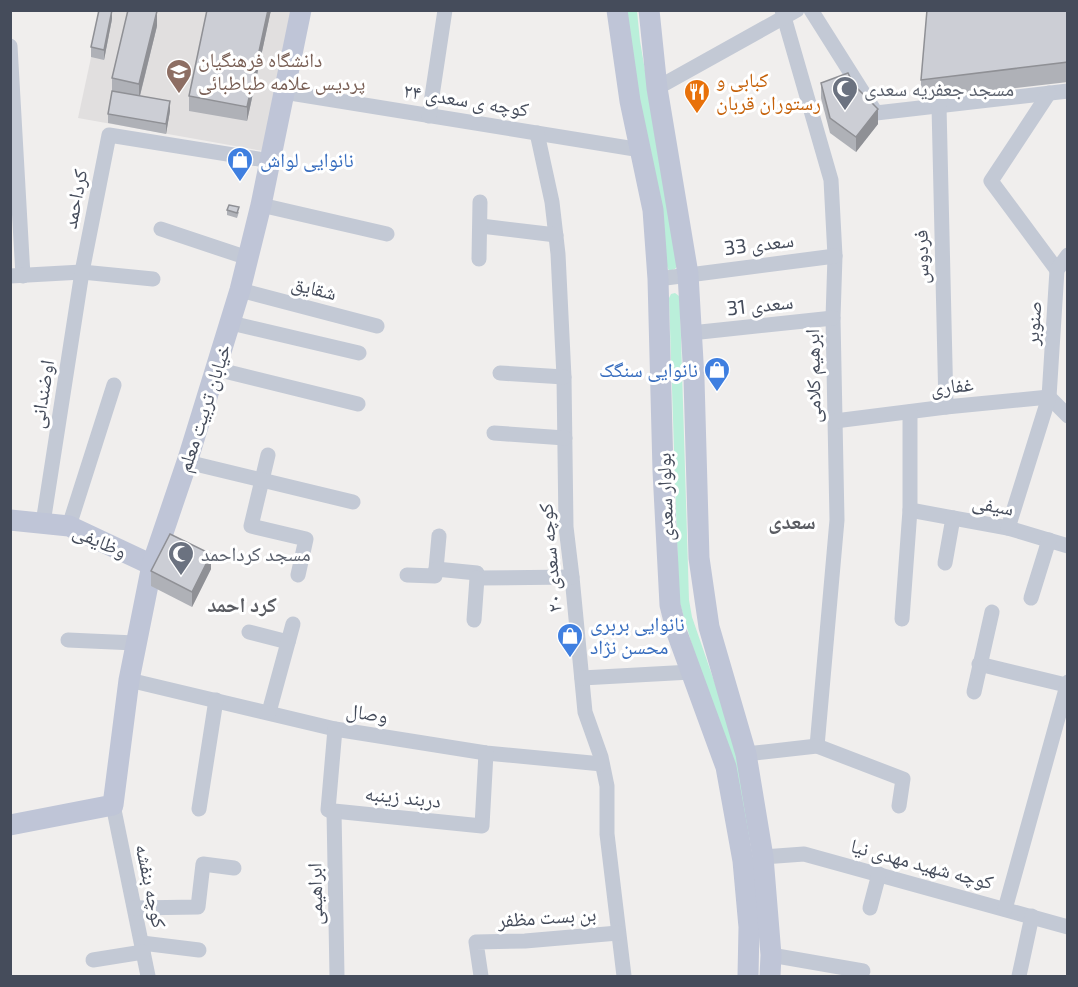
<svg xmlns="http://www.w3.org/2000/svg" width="1078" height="987" viewBox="0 0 1078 987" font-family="'Exo 2','Noto Naskh Arabic',sans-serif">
	<rect width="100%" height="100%" fill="#f0eeed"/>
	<path fill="#e1dfdf" d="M101,11H293L263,151L78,118Z"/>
	<g fill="#baefda">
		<path d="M627,11H637L640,41L678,265L675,269L669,271L665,261L630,47Z"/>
		<path d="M675,293L679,296L680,305L689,600L692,617L722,704L745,781L750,847L679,600L669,298L671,294Z"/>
	</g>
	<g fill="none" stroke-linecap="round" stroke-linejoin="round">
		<g stroke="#c3c9d5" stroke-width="15">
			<path d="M782,10L831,180L835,256L833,318L837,520L817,746"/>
			<path d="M811,10L876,113L1068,91"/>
			<path d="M10,46L23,276"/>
			<path d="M657,88L797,10"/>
			<path d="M284,92L641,150"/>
			<path d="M1049,93L991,181L1057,270"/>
			<path d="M939,106L946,407"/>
			<path d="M429,116L445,10"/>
			<path d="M537,133L552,202L558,254L564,377L566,527L572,577L585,712L601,757L607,786V834L624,976"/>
			<path d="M261,205L387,234"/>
			<path d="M481,226L556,235"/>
			<path d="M161,229L248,258"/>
			<path d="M479,259L480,202"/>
			<path d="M10,276L82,272L153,279"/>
			<path d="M658,279L835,256"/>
			<path d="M240,290L377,326"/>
			<path d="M231,323L359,353"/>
			<path d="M691,333L833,318"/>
			<path d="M216,369L358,404"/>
			<path d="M500,373L564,377"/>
			<path d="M835,421L946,407L1049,397L1068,416"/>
			<path d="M494,433L565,438"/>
			<path d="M268,455L251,526L306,539L298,575"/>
			<path d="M187,462L353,502"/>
			<path d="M910,510L1008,528L1068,546"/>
			<path d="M43,523L82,272L109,135L271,161"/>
			<path d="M69,526L114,385"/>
			<path d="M1008,528L1049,397L1057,270L1068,255"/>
			<path d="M945,563L953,518"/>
			<path d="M436,569L439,536"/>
			<path d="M407,575L435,576L436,569L477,573V578L572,577"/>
			<path d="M1031,598L1049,540"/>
			<path d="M902,619L910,510V412"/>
			<path d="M474,620L477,578"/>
			<path d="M249,632L288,642"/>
			<path d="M68,640L135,643"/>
			<path d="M979,664L1066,685"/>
			<path d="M582,678L691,672"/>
			<path d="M129,680L335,729L486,753L602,764"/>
			<path d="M974,692L992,612"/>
			<path d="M269,712L293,624"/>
			<path d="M335,729L328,810L334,811L482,826L486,753"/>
			<path d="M746,754L817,746L903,779L899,806"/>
			<path d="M113,805L148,976"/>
			<path d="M199,809L216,700"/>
			<path d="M334,811L337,976"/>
			<path d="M763,857L804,854L1068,927"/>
			<path d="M135,908L198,907L203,864L234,868"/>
			<path d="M870,908L879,874"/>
			<path d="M1005,909L1068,682"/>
			<path d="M142,943L199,950"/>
			<path d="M771,955L863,971"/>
			<path d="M93,960L143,952"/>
			<path d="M481,976L476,942L525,941L618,933"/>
			<path d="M1019,976L1032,916"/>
		</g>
		<g stroke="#bfc5d7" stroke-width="21">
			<path d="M617,10L630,101L653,210L658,279L663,471L670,605L677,633L726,767L743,861L749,927L748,976"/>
			<path d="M649,10L657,88L688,274L694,379L699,558L709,627L746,754L763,857L771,955L770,976"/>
			<path d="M10,520L69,526L152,565"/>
			<path d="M10,825L113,805L129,680L152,565L187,462L240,290L261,205L301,10"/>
		</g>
	</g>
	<g fill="#afb1b7">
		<path d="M271,10L247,121L189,111V96Z"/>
		<path d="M1068,10V82L921,99V80Z"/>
		<path d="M112,19L104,60L91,57V47Z"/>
		<path d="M157,26L140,96L170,111L166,134L108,123V114L112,93V78Z"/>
		<path d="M821,83L854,85L878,124L856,152L830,133L821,98Z"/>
		<path d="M227,210L239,212L237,218L227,215Z"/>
		<path d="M211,569L192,607L151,586V571Z"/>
	</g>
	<g fill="#8f9095">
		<path d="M112,10V19L104,60V50Z"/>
		<path d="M268,10H271L247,121V107Z"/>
		<path d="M157,11V26L139,99V84Z"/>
		<path d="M170,101V111L166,134V124Z"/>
		<path d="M878,109V124L856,152V137Z"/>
		<path d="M211,554V569L192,607V592Z"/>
	</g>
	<g fill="#ccced5" stroke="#8f9095" stroke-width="1.5">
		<path d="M99,10H112L104,50L91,47Z"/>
		<path d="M128,10L157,11L139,84L112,78Z"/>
		<path d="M207,10H268L247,107L189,96Z"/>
		<path d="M927,10H1068V62L921,80Z"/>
		<path d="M848,73L854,85L878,109L856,137L830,118L821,83Z"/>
		<path d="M112,91L170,101L166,124L108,114Z"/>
		<path d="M229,205L239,207L237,213L227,210Z"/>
		<path d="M170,534L211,554L192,592L151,571Z"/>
	</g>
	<defs>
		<symbol id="university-pin" viewBox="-11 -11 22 30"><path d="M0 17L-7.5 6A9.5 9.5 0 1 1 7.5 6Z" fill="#8d6e63" stroke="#fff"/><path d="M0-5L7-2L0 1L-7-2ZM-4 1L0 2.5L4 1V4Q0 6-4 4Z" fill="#fff"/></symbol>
		<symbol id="mosque-pin" viewBox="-11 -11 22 30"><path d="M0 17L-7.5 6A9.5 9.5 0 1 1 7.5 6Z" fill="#6b7280" stroke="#fff"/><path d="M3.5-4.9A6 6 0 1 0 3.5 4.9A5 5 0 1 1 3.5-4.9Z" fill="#fff"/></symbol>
		<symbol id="restaurant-pin" viewBox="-11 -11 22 30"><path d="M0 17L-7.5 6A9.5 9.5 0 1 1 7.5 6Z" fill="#e8710a" stroke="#fff"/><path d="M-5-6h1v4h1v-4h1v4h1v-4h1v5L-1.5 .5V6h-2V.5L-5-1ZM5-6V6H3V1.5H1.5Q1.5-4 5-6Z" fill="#fff"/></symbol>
		<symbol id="shop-pin" viewBox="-11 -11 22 30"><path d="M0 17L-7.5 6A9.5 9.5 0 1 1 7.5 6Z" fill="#3f7fe0" stroke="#fff"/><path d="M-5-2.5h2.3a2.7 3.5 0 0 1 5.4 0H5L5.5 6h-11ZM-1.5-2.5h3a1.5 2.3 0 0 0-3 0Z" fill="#fff"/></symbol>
	</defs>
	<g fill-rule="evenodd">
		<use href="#university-pin" x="164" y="57" width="30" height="40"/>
		<use href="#mosque-pin" x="830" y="74" width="30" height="40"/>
		<use href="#restaurant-pin" x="682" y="77" width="30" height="40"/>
		<use href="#shop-pin" x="225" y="145" width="30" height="40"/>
		<use href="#shop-pin" x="702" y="355" width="30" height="40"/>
		<use href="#mosque-pin" x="166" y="539" width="30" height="40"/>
		<use href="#shop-pin" x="555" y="621" width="30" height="40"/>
	</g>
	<g text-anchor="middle" stroke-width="6" stroke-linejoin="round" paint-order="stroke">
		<g font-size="20" fill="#785e54" stroke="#fff" text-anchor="start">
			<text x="198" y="67">دانشگاه فرهنگیان<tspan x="198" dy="23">پردیس علامه طباطبائی</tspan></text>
		</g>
		<g font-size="20" fill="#c56008" stroke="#fff" text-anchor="start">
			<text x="716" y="87">کبابی و<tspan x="716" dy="23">رستوران قربان</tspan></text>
		</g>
		<g font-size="20" fill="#5b616d" stroke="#fff" text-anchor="start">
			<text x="864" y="96">مسجد جعفریه سعدی</text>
			<text x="201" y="561">مسجد کرداحمد</text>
		</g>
		<g font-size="20" fill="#454c5b" stroke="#fff">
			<text transform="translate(466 100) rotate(9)" y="7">کوچه ی سعدی ۲۴</text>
			<text transform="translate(75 199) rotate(-79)" y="7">کرداحمد</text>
			<text transform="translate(759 244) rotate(-7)" y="7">سعدی 33</text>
			<text transform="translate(921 257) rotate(-91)" y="7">فردوس</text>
			<text transform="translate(314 288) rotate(14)" y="7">شقایق</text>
			<text transform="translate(760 305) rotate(-6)" y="7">سعدی 31</text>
			<text transform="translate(1033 323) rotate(-86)" y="7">صنوبر</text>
			<text transform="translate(813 376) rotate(-91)" y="7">ابرهیم کلامی</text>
			<text transform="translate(952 386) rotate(-6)" y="7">غفاری</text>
			<text transform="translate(42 394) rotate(-81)" y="7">اوضندانی</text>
			<text transform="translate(204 408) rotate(-72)" y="7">خیابان تربیت معلم</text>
			<text transform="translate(665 497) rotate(-92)" y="7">بولوار سعدی</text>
			<text transform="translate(993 505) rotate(11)" y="7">سیفی</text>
			<text transform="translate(100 541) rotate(24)" y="7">وظایفی</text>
			<text transform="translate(550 558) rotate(-95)" y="7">کوچه سعدی ۲۰</text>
			<text transform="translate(367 713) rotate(9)" y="7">وصال</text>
			<text transform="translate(403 797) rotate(6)" y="7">دربند زینبه</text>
			<text transform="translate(922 864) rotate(15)" y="7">کوچه شهید مهدی نیا</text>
			<text transform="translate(151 886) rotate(78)" y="7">کوچه بنفشه</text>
			<text transform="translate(315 894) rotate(-91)" y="7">ابراهیمی</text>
			<text transform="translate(547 917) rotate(-4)" y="7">بن بست مظفر</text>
		</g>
		<g font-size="20" fill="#366cbe" stroke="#fff" text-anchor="start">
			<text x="260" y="167">نانوایی لواش</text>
			<text x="698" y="377" text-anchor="end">نانوایی سنگک</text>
			<text x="590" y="631">نانوایی بربری<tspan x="590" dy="23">محسن نژاد</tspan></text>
		</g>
		<g font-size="21" font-weight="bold" fill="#5a5c62" stroke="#fff">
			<text x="792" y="529">سعدی</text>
			<text x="242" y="612">کرد احمد</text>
		</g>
	</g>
	<rect width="1078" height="987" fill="none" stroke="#454c5b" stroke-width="24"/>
</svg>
